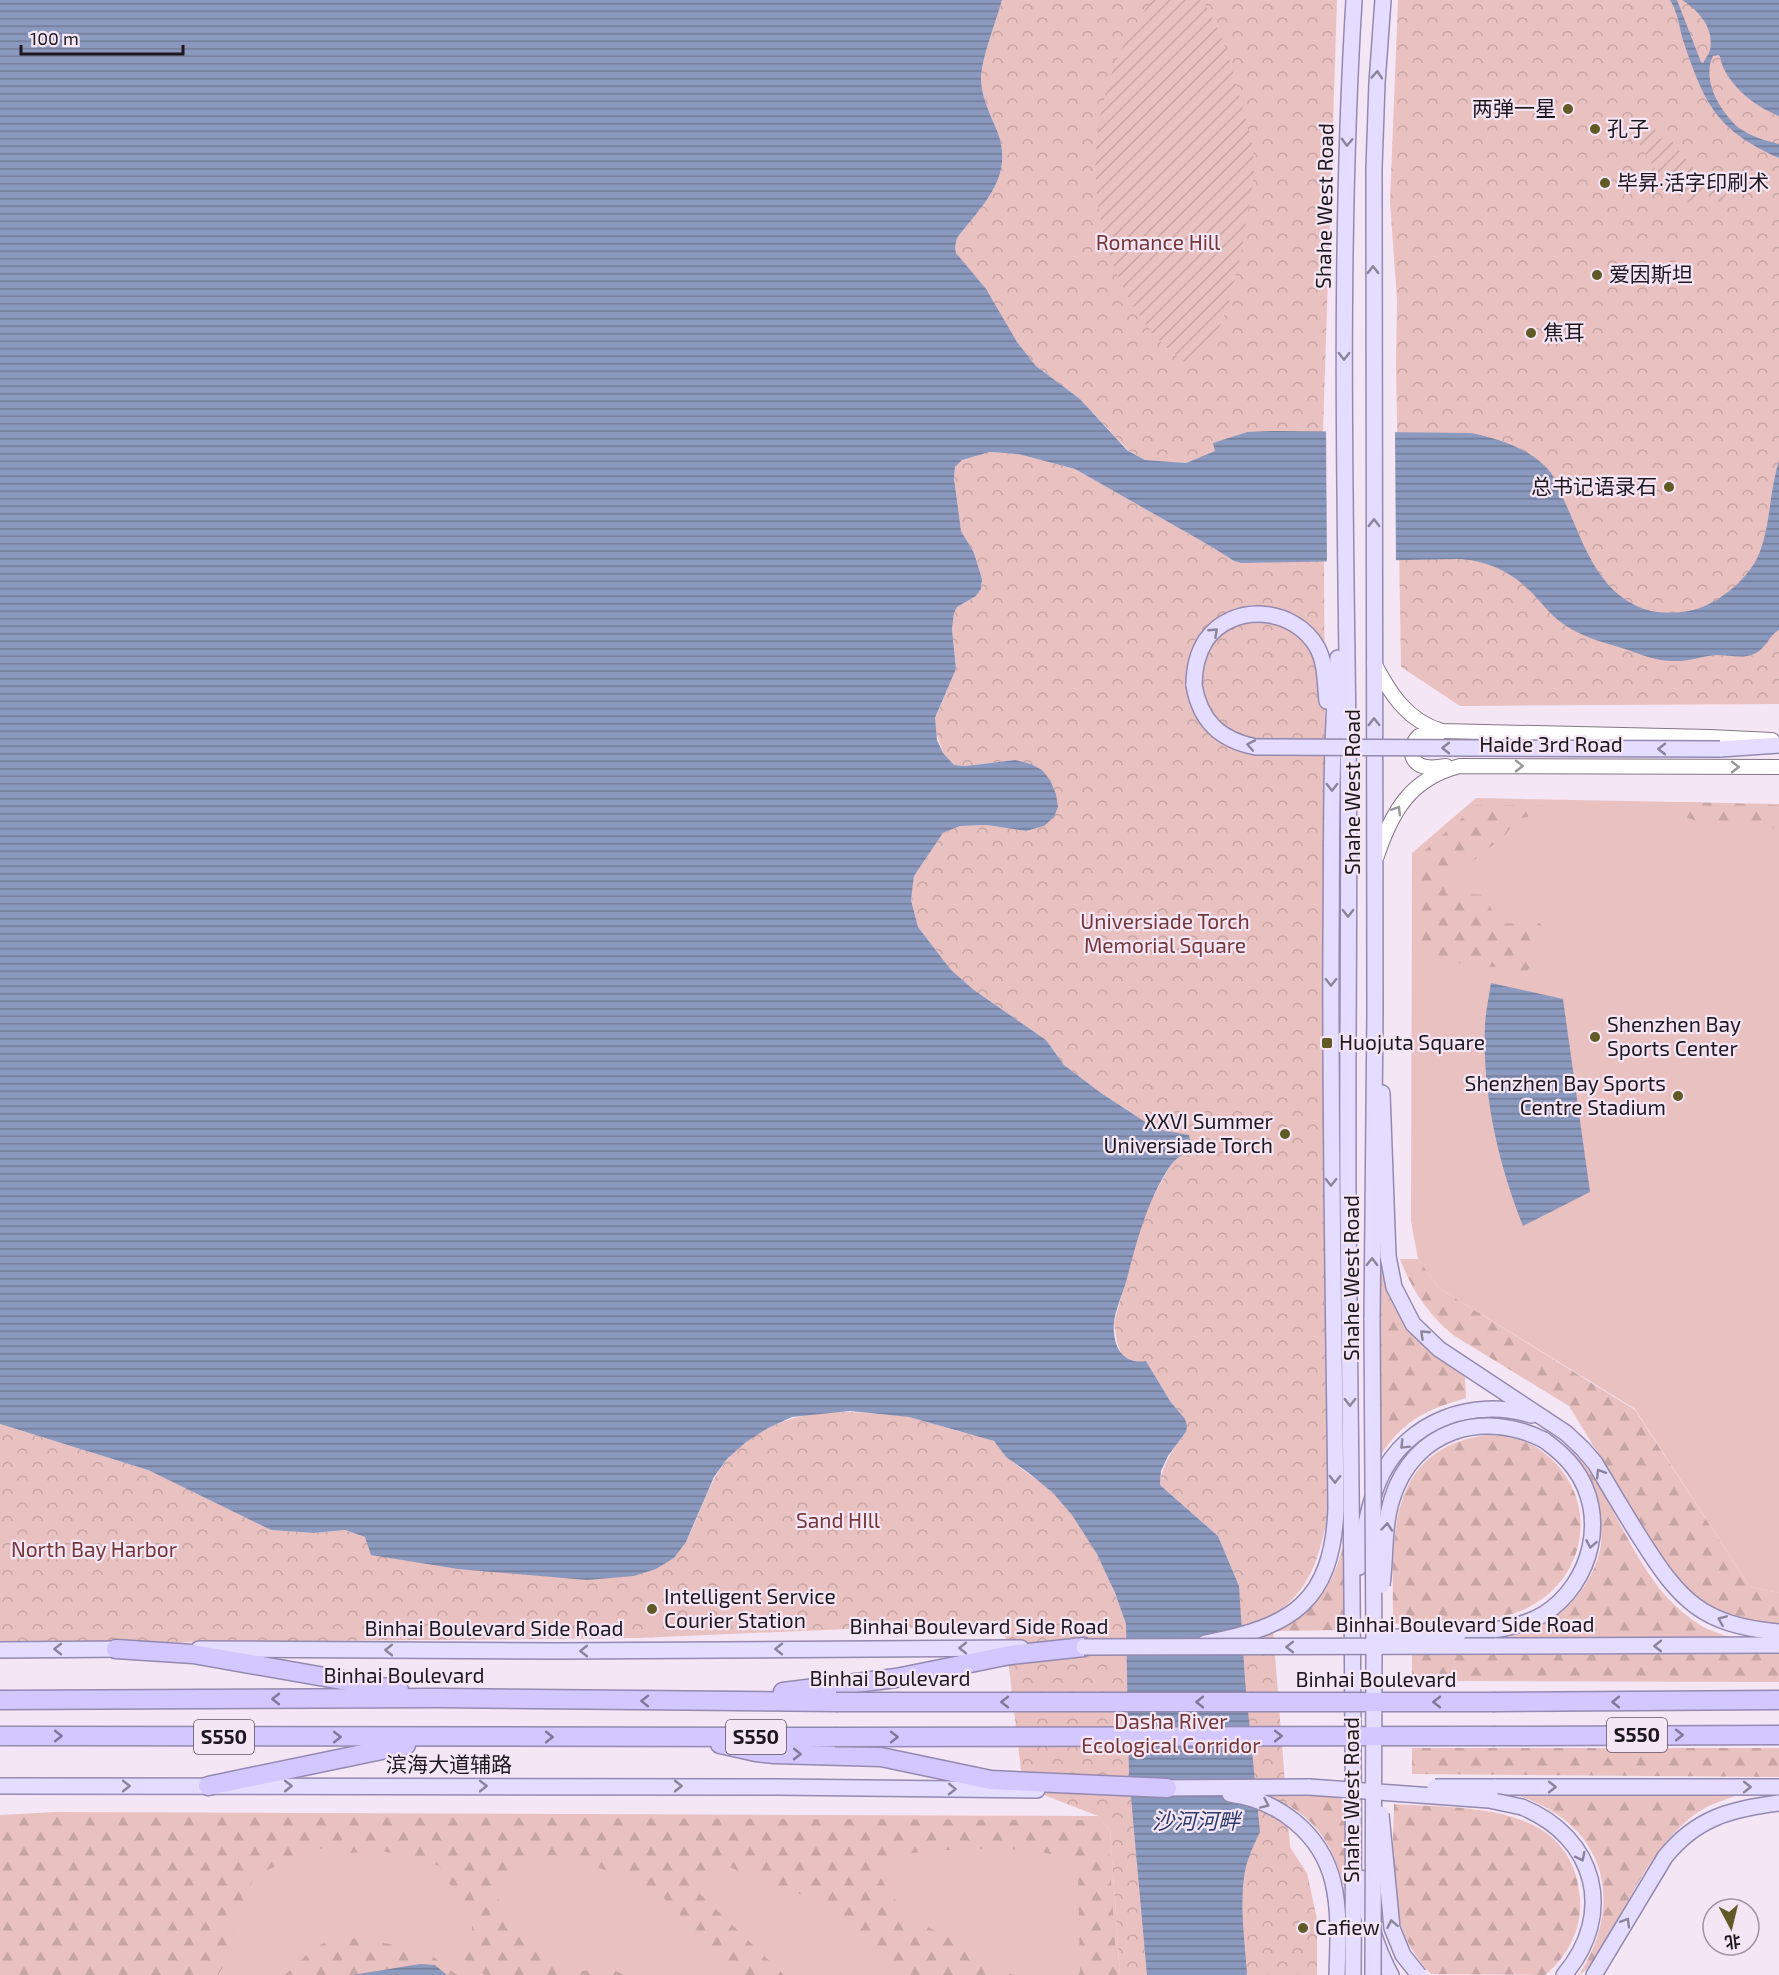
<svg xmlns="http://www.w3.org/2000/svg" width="1779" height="1975" viewBox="0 0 1779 1975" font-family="'Exo 2','Noto Sans SC',sans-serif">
	<defs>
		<pattern id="forest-firs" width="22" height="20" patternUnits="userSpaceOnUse" patternTransform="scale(1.5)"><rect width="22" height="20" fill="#e9c1c0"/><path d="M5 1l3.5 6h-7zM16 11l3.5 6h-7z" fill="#c7a5a5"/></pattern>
		<pattern id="park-crowns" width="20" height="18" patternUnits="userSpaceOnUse" patternTransform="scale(1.5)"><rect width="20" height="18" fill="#e9c1c0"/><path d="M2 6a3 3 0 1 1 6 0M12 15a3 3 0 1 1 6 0" fill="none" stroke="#c7a5a5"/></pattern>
		<pattern id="garden-furrows" width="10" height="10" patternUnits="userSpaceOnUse" patternTransform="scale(1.5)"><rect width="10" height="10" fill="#e9c1c0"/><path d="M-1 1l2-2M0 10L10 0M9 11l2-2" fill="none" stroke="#c7a5a5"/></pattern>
		<pattern id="water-rules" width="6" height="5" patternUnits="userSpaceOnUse" patternTransform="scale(1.5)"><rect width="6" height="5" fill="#8c99be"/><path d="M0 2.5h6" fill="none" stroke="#727c9a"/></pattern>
	</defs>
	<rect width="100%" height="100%" fill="#f5e6f6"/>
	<g fill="#e9c1c0">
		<path d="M1476,798L1779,804V1593L1750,1587L1635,1409L1439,1288L1418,1259L1411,1221L1412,853Z"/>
		<path d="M55,1812L1098,1816L1110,1830L1120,1975H0V1815Z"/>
	</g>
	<g fill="url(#forest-firs)">
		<path d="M1681,802L1779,805V829L1744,822L1706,824L1682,816Z"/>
		<path d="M1477,805L1565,806L1552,812L1517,819L1505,835L1447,882L1445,893L1484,895L1499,924L1538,922L1550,933L1527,971L1417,958V857Z"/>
		<path d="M1379,1257C1381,1267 1383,1279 1386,1289C1400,1328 1432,1354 1465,1377L1466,1398C1425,1410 1404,1420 1380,1456Z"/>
		<path d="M1400,1259H1418L1439,1288L1635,1410L1750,1587L1779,1593V1626L1741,1622L1702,1603L1686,1590L1659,1552L1569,1406L1453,1335C1428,1314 1411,1289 1400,1259Z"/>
		<path d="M1486,1435C1506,1436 1526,1439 1543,1452C1599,1494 1591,1575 1529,1607C1494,1626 1433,1622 1393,1624C1393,1543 1383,1450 1486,1435Z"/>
		<path d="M1571,1449C1578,1458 1586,1465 1591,1474C1623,1522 1643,1584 1690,1618C1703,1629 1720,1634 1736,1639H1491C1500,1638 1509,1637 1518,1635C1558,1626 1596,1584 1601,1544C1602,1530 1600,1512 1596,1498C1592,1480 1581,1465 1571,1449Z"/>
		<path d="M1346,1537V1630L1275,1631C1320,1608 1333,1585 1346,1537Z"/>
		<path d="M1779,1654V1682L1412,1681V1655Z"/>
		<path d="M1412,1748H1779V1777L1412,1774Z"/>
		<path d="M1510,1793L1740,1794C1725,1800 1708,1804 1694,1815C1656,1843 1634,1891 1611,1931C1603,1945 1593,1967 1579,1975C1629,1896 1601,1819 1510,1793Z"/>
		<path d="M1283,1795L1326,1796L1348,1800L1346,1893C1335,1851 1322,1824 1283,1802Z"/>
		<path d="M1394,1804C1466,1809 1573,1801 1580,1899C1582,1929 1568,1956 1545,1975L1431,1974C1384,1926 1393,1866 1394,1804Z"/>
		<path d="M44,1816L1102,1820L1108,1836L1117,1975H1078L1080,1972L1078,1872L1072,1859C1010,1842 948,1849 885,1856L879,1859L881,1878L890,1894L917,1922L962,1943L1013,1975H898L866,1938L820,1899L782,1889L727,1866L702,1872L696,1879V1888L699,1893L784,1975H738L655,1889L589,1864L554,1855L536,1857L525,1860L512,1866L501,1876L497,1889L499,1903L522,1940L534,1950L548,1954L564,1966L576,1971L613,1970L625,1975H485L464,1960L459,1951L458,1946L472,1930V1922L439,1866L383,1851L348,1853L330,1848L317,1849L255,1875L237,1919L223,1967L218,1975H0V1818Z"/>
		<path d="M337,1936L423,1949L457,1975H447L434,1965L420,1964L352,1975H285L312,1950Z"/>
	</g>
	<g fill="url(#park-crowns)">
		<path d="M1002,0H1337L1323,432H1247L1214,443L1216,451L1186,463L1145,460L1128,450L1080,399L1036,366L1017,342L956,253L955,247L957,238C982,205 1014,178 998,133C991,116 982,99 981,80C981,59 996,22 1002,0Z"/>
		<path d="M1398,0H1779V704L1460,706L1401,667L1396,362L1397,300L1390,202Z"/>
		<path d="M990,452L1018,454L1075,469L1212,547L1234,561L1241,563L1324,561L1329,1513C1317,1559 1314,1587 1272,1616L1290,1847L1307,1873L1317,1919V1975H1120L1110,1830L1098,1816L1044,1795L1025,1778L1021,1770L1004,1626L848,1629L638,1638L0,1644V1424L148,1470L271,1530L314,1533L345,1530L365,1537L686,1542C705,1505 710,1470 745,1442C784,1412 832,1409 879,1414C889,1415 900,1415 910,1417C925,1421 940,1426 954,1430C966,1434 983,1435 993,1441C999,1444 1002,1454 1008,1458C1021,1470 1037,1479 1051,1491C1088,1525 1110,1577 1126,1624L1239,1586L1218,1536L1160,1485C1162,1463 1174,1449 1186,1432L1185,1419L1170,1401L1146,1361L1135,1363L1122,1356L1117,1342L1114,1323L1145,1212L1171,1164L1181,1155L1156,1129L1101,1093L1064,1065L1046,1040L974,990L951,970L918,927L911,900L914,876L943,833L960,826L987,825L1026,831L1044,826L1015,760L965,766L954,765L943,753L935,730V719L956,669L952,629L954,613L957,607L976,596L981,589L982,579L974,553L961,532L954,477L955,467L962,460Z"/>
	</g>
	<g fill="url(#garden-furrows)">
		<path d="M1152,0H1203L1219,31L1229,57L1253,147L1254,176L1241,253L1230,299L1220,326L1207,347L1188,365C1177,355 1163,346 1154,335C1087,253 1078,136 1125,42C1132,28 1143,13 1152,0Z"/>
		<path d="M1652,124L1661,139L1669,136C1685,162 1703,181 1729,196L1722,204L1705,194L1694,207C1664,185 1649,165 1634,131Z"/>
	</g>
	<g fill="url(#water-rules)">
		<path d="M0,0H1002C996,22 981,59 981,80C982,99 991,116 998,133C1014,178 982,205 957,238L955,247L956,253L986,289L1017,342L1036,366L1080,399L1127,450L1145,460L1186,463L1215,451L1213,443L1247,432L1274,431L1471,433C1500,439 1532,449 1551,473C1556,480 1559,490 1563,498C1584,542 1597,597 1651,611C1666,614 1686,613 1700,608C1722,600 1750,577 1759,554C1771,524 1769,492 1779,461V630C1768,636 1766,649 1754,654C1742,659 1729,655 1717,655C1702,656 1688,662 1672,661C1657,661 1642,655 1628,650C1603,642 1579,637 1558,620C1547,611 1539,599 1529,590C1510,571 1487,561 1460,559L1241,563L1234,561L1212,547L1075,469L1018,454L990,452L962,460L955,467L954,478L961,531L974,553L982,579L981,589L976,596L957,607L954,613L952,629L956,669L935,718L937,740L943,753L954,765L965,766L1015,760L1031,764L1042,770L1050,780L1056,794L1058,807L1054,817L1044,826L1026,831L987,825L960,826L943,833L914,876L911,900L918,927L951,970L974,990L1046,1040L1064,1065L1101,1093L1156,1129L1189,1135L1192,1150C1183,1154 1176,1158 1170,1166C1146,1203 1137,1241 1126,1282C1122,1295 1116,1309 1114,1322C1112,1345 1122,1365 1146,1361L1170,1401L1185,1419L1187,1426L1186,1432L1168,1456L1161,1471L1160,1485L1218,1536L1239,1586L1245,1680L1260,1832C1254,1844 1248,1857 1245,1871C1239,1905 1245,1941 1247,1975H1147L1129,1775L1126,1624L1115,1593L1097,1554L1072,1515L1053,1493L1030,1474L1006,1457L994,1441L909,1417L850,1411L792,1417L768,1428L746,1442L727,1459L714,1477L686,1542L674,1558L656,1569L634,1576L587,1580L458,1569L371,1555L365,1537L345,1530L314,1533L271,1530L148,1470L0,1424Z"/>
		<path d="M1670,0H1677L1701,62L1703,63C1705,59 1709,54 1710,50C1715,28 1698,10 1682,0H1779V116C1757,107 1735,91 1724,69C1721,64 1722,60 1719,55L1713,56C1701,80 1721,113 1739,128C1750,136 1766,141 1779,144V158C1716,130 1704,103 1683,40C1679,26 1678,13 1670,0Z"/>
		<path d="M1491,983L1563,999L1590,1192L1523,1226C1498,1163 1482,1093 1485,1024C1486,1010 1489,996 1491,983Z"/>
		<path d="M420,1964L435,1965L447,1975H352Z"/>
	</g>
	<path fill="#f5e6f6" d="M1326,429H1395L1396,563L1327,564Z"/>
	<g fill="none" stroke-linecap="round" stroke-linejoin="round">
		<defs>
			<g id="secondary">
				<path d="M1374,663C1390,693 1407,721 1442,731L1710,737L1772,740"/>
				<path d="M1440,733L1419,736C1408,746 1409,764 1426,767C1432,768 1440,767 1446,766"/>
				<path d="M1377,856C1392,811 1411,778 1460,766L1779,767"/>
			</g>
			<g id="primary">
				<path d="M1194,685C1194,669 1197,654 1206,640C1233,602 1294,607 1317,647C1326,663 1325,684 1327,701"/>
				<path d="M1720,749L1779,745"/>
				<path d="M1382,1093L1388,1256L1394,1287L1413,1324L1439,1349L1566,1433L1583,1449L1595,1463C1610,1488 1625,1514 1641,1539C1680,1601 1702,1625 1779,1632"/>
				<path d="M1372,1320L1375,1012L1374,168L1377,83L1383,0"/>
				<path d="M1359,1567C1363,1537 1368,1505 1380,1478C1407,1421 1473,1397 1531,1415"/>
				<path d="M1459,1633C1488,1631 1519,1629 1544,1614C1592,1583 1609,1515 1574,1468C1566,1457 1555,1448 1544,1440"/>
				<path d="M1205,1643C1291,1627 1332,1603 1336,1509C1334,1319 1330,1129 1331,939C1332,845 1330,751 1338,658"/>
				<path d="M1495,1646L1779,1645"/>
				<path d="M199,1649L557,1651L1021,1648"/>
				<path d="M0,1650L127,1649"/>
				<path d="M0,1786L777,1787L1037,1790"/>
				<path d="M1494,1787H1779"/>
				<path d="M1156,1788L1309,1787"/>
				<path d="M1230,1794C1278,1800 1321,1833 1333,1882C1340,1912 1338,1944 1337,1975"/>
				<path d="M1522,1807C1596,1837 1616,1914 1564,1975"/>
				<path d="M1361,1878C1366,1913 1374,1944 1391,1975"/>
				<path d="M1353,1975C1355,1714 1350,1452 1348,1191C1347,1039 1350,886 1348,734C1345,489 1339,245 1354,0"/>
				<path d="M1594,1975L1665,1857C1696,1818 1731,1809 1779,1803"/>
			</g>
			<g id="highway">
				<path d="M116,1649L193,1654L399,1690"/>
				<path d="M783,1692L896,1678L1010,1655L1084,1647"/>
				<path d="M0,1700L439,1698L836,1702"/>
				<path d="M1495,1702L1779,1700"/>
				<path d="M0,1736L835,1737"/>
				<path d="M1495,1736L1779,1735"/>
				<path d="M720,1744L756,1752L774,1754L881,1757L991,1780L1167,1788"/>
				<path d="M208,1786L406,1745"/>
			</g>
		</defs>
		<use href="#secondary" stroke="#847685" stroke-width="16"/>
		<use href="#primary" stroke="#9489b0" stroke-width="18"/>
		<use href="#highway" stroke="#9489b0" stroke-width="21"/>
		<use href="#secondary" stroke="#fff" stroke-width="14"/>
		<use href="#primary" stroke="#e5ddff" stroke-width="15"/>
		<use href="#highway" stroke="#d4c6ff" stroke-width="18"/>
		<defs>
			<g id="primary-bridge">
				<path d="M1194,685C1200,721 1220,740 1256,747L1720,749"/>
				<path d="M1372,1320L1374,1648L1373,1975"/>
				<path d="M1382,1585C1386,1557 1383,1527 1392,1499C1413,1430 1483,1409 1544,1440"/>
				<path d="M1385,1638L1459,1633"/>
				<path d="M1084,1647L1495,1646"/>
				<path d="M1309,1787L1489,1800L1522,1807"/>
				<path d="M1435,1787H1494"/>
				<path d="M1381,1814L1392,1928L1403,1955L1419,1975"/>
			</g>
			<g id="highway-bridge">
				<path d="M836,1702H1495"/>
				<path d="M835,1737L1495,1736"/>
			</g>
		</defs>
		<use href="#primary-bridge" stroke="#9489b0" stroke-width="18" stroke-linecap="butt"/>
		<use href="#highway-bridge" stroke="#9489b0" stroke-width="21" stroke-linecap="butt"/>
		<use href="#primary-bridge" stroke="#e5ddff" stroke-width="15"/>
		<use href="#highway-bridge" stroke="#d4c6ff" stroke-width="18"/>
	</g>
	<defs><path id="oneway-chevron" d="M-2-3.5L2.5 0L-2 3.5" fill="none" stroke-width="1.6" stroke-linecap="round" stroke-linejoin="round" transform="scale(1.5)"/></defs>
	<g stroke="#8b849a">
		<use href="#oneway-chevron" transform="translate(1377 75) rotate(-86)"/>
		<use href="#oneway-chevron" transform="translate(1347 142) rotate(92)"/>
		<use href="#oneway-chevron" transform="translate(1373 270) rotate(-90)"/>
		<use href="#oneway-chevron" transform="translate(1344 356) rotate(90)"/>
		<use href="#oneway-chevron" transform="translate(1374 523) rotate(-90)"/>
		<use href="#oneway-chevron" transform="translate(1214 632) rotate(-43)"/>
		<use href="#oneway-chevron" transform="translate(1374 722) rotate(-90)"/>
		<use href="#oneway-chevron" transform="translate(1251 745) rotate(-169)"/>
		<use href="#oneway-chevron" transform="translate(1446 748) rotate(-180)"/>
		<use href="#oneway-chevron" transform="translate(1662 749) rotate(-180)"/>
		<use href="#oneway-chevron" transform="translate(1332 787) rotate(90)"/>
		<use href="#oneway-chevron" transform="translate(1348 913) rotate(90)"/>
		<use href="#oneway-chevron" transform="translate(1331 982) rotate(90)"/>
		<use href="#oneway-chevron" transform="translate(1331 1182) rotate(90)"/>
		<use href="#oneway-chevron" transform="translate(1372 1262) rotate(-89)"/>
		<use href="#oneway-chevron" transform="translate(1424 1334) rotate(-136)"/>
		<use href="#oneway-chevron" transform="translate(1350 1402) rotate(90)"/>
		<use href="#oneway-chevron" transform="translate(1404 1445) rotate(135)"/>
		<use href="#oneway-chevron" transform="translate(1600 1473) rotate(-122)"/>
		<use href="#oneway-chevron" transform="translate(1335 1479) rotate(90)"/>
		<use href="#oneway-chevron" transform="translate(1387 1527) rotate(-85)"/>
		<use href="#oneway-chevron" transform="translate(1591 1544) rotate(100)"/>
		<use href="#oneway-chevron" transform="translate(1722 1620) rotate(-157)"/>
		<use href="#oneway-chevron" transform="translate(1658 1646) rotate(180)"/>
		<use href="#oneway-chevron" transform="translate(1290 1647) rotate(180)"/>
		<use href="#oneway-chevron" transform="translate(963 1648) rotate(180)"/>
		<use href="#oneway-chevron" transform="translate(58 1649) rotate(180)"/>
		<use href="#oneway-chevron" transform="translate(779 1649) rotate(180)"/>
		<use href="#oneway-chevron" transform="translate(389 1650) rotate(-180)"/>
		<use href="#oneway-chevron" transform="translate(584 1651) rotate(180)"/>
		<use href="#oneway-chevron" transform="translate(126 1786)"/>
		<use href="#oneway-chevron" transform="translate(288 1786)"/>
		<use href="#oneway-chevron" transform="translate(483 1786)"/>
		<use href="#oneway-chevron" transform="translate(678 1786)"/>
		<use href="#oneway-chevron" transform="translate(1552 1787)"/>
		<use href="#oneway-chevron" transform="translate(1747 1787)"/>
		<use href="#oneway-chevron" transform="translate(952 1789) rotate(1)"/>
		<use href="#oneway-chevron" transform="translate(1265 1804) rotate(24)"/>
		<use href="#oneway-chevron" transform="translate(1581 1857) rotate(63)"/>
		<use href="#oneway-chevron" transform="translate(1626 1922) rotate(-59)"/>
		<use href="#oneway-chevron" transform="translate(1392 1924) rotate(-102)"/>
	</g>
	<g stroke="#99979a">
		<use href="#oneway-chevron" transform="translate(1519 766)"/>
		<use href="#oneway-chevron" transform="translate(1735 767)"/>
		<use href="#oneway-chevron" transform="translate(1397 810) rotate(-58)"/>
	</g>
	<g stroke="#82789a">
		<use href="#oneway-chevron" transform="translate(276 1699) rotate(180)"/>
		<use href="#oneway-chevron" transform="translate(645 1701) rotate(-179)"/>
		<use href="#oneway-chevron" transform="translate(1005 1702) rotate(-180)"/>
		<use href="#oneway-chevron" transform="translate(1200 1702) rotate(-180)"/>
		<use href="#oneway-chevron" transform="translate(1437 1702) rotate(-180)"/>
		<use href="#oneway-chevron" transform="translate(1616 1702) rotate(180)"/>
		<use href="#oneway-chevron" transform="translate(1679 1735)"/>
		<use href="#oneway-chevron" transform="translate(58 1736)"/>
		<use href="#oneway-chevron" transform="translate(1278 1736)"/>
		<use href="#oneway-chevron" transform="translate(337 1737)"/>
		<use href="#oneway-chevron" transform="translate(549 1737)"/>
		<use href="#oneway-chevron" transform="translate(894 1737)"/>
		<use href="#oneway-chevron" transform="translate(797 1754) rotate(1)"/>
	</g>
	<g fill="#615926" stroke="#f5e6f6" stroke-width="2">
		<circle cx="1568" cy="109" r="6"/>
		<circle cx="1595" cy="129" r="6"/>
		<circle cx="1605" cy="183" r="6"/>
		<circle cx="1597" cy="275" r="6"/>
		<circle cx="1531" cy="333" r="6"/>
		<circle cx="1669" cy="487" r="6"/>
		<circle cx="1595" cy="1037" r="6"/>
		<rect x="1321" y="1037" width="12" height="12" rx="3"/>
		<circle cx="1678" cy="1096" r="6"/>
		<circle cx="1285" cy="1134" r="6"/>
		<circle cx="652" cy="1609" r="6"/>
		<circle cx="1303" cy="1928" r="6"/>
	</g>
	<g text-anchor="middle" stroke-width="4.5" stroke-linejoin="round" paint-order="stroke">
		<g fill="#f5e6f6" stroke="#5e565f" stroke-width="1.5">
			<rect x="1607" y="1718" width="60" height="34" rx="4.5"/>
			<rect x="194" y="1720" width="60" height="34" rx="4.5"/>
			<rect x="726" y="1720" width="60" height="34" rx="4.5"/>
		</g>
		<g font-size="20" font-weight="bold" fill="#1d181e">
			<text x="1637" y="1742">S550</text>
			<text x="224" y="1744">S550</text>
			<text x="756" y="1744">S550</text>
		</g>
		<g font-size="21" fill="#1d181e" stroke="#f5e6f6" text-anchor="start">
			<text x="1556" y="116" text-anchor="end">两弹一星</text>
			<text x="1607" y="136">孔子</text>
			<text x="1617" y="190">毕昇·活字印刷术</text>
			<text x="1609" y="282">爱因斯坦</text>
			<text x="1543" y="340">焦耳</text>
			<text x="1657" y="494" text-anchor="end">总书记语录石</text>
			<text x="1607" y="1032">Shenzhen Bay<tspan x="1607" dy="24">Sports Center</tspan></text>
			<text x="1339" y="1050">Huojuta Square</text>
			<text x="1666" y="1091" text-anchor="end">Shenzhen Bay Sports<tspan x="1666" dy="24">Centre Stadium</tspan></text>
			<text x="1273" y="1129" text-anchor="end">XXVI Summer<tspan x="1273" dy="24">Universiade Torch</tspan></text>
			<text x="664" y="1604">Intelligent Service<tspan x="664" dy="24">Courier Station</tspan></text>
			<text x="1315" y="1935">Cafiew</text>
		</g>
		<g font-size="21" fill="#1d181e" stroke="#f5e6f6">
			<text transform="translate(1325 206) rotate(-89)" y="7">Shahe West Road</text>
			<text x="1551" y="752">Haide 3rd Road</text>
			<text transform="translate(1353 792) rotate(-90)" y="7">Shahe West Road</text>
			<text transform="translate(1352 1278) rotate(-90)" y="7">Shahe West Road</text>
			<text x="1465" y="1632">Binhai Boulevard Side Road</text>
			<text x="979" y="1634">Binhai Boulevard Side Road</text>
			<text x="494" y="1636">Binhai Boulevard Side Road</text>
			<text x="404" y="1683">Binhai Boulevard</text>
			<text x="890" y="1686">Binhai Boulevard</text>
			<text x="1376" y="1687">Binhai Boulevard</text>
			<text x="449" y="1772">滨海大道辅路</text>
			<text transform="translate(1352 1800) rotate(-90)" y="7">Shahe West Road</text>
		</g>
		<g font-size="21" fill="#733639" stroke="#f5e6f6">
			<text x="1158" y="250">Romance Hill</text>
			<text x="1165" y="929">Universiade Torch<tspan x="1165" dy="24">Memorial Square</tspan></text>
			<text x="838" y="1528">Sand HIll</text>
			<text x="94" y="1557">North Bay Harbor</text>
			<text x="1171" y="1729">Dasha River<tspan x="1171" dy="24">Ecological Corridor</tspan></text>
		</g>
		<g font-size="22" font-style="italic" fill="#2c3b6c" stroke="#f5e6f6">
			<text x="1196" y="1829">沙河河畔</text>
		</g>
	</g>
	<g transform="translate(1731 1927) rotate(173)"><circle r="28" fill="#f5e6f6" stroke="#9f94a0" stroke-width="1.5"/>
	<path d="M0-4.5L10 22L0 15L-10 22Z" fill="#615926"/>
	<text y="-9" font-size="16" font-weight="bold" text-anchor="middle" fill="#1d181e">北</text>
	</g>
	<path d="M21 45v9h162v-9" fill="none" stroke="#1d181e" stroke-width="3"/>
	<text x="30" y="45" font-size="18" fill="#1d181e" stroke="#f5e6f6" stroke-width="4.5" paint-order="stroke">100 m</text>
</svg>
